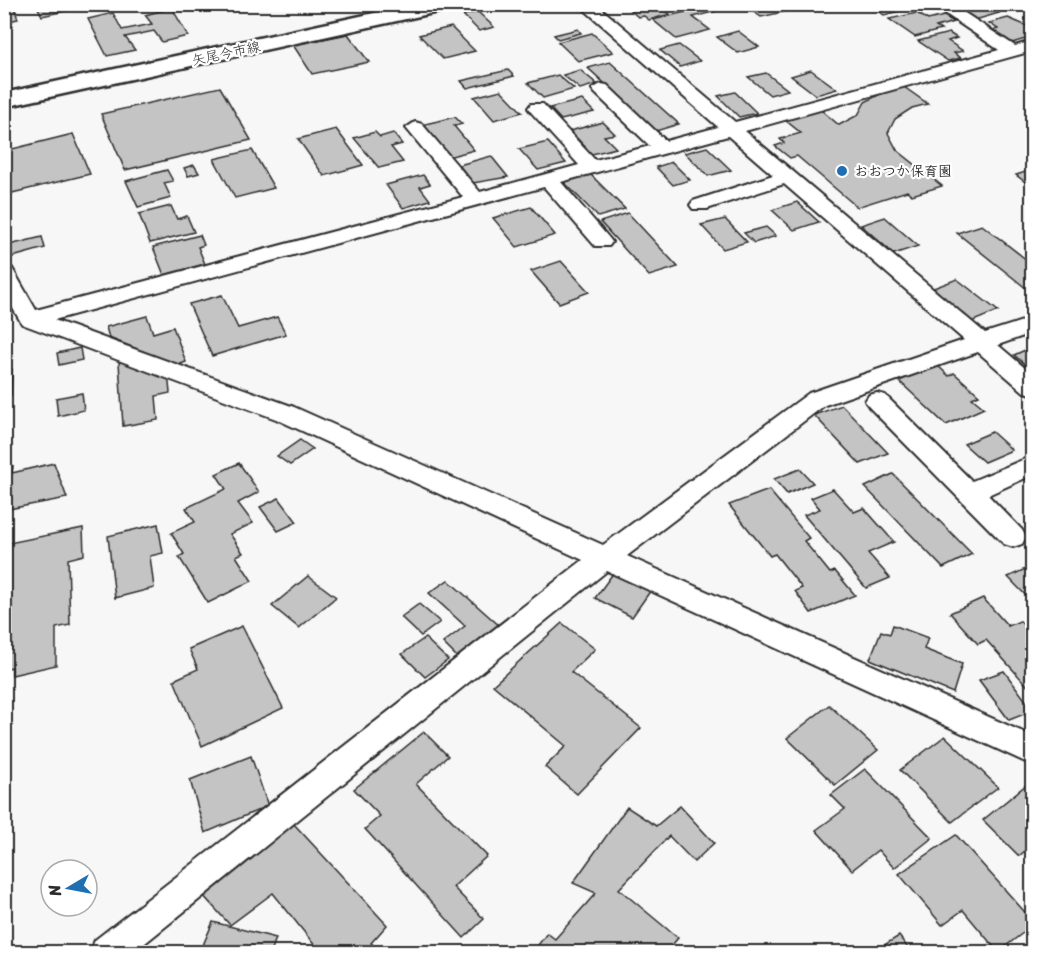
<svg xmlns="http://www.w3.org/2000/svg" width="1037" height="957" viewBox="0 0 1037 957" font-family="Sriracha,'Klee One',sans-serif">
	<rect width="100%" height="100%" fill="#f7f7f7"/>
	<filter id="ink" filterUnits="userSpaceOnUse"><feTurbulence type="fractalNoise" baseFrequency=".0167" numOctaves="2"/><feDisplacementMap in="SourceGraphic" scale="12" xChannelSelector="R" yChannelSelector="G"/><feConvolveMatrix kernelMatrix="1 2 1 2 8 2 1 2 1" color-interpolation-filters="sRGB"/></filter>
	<g filter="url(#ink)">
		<g fill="#c4c4c4" stroke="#2b2b2b" stroke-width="1.5">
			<path d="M13,4L18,19L4,22V6Z"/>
			<path d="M36,4H73L75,9L42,16Z"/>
			<path d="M623,4H687L688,5L665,11L670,14L649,20L644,16L638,17Z"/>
			<path d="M743,4H783L787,7L779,9L783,12L761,17Z"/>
			<path d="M868,4H906L912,8L884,15Z"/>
			<path d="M950,4H984L999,13L975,20Z"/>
			<path d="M709,6L717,11L693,17L710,30L676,39L653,20Z"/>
			<path d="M172,8L188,36L162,42L154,31L125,37L135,50L107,56L88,19L113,13L122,30L152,24L145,15Z"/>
			<path d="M478,12L494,27L479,31L463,15Z"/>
			<path d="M917,13L928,20L944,16L954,22L936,27L941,30L915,37L889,19Z"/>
			<path d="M1008,18L1027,26L1032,24V37L1012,43L992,30L998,29L989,23Z"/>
			<path d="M451,27L475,51L443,59L419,35Z"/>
			<path d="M578,29L581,33L558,39L554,35Z"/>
			<path d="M738,31L759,47L738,53L717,37Z"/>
			<path d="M592,33L613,52L578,61L558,42Z"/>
			<path d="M949,33L957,38L948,41L963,51L954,53L961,58L948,61L918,41Z"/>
			<path d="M348,34L369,62L312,74L293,45Z"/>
			<path d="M679,45L700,61L680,67L660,50Z"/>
			<path d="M610,62L679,124L656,131L588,68Z"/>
			<path d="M508,70L514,76L467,88L461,81Z"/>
			<path d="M580,70L597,84L580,89L563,75Z"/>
			<path d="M811,70L837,89L816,95L791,76Z"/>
			<path d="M766,73L788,90L770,95L748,77Z"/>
			<path d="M558,75L574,89L543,98L528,83Z"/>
			<path d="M220,87L251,140L125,170L101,114Z"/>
			<path d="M904,87L928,104L912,108L895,119L888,133L897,150L942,186L912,195L907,191L857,207L797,156L790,158L775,146L784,143L780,139L801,133L785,120L821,110L839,125L858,115L865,102L884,92Z"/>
			<path d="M501,90L522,112L494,120L474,97Z"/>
			<path d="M735,92L757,113L739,117L718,96Z"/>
			<path d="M582,100L594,112L561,120L550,108Z"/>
			<path d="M455,117L462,124L454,126L474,150L448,157L421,125Z"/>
			<path d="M603,122L615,134L604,136L616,148L592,154L570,131Z"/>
			<path d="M336,129L363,165L324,176L298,139Z"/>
			<path d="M375,132L380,137L393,133L402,144L391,147L403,162L379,168L354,138Z"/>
			<path d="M73,134L90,174L4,195V151Z"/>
			<path d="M548,142L566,163L538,170L519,149Z"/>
			<path d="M707,147L731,170L708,176L685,153Z"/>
			<path d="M252,150L274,188L235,198L214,159Z"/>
			<path d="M491,156L508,177L473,183L459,165Z"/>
			<path d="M672,162L690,180L673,185L656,167Z"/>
			<path d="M194,165L199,173L188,176L184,168Z"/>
			<path d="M167,170L173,181L164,183L171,198L138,207L126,181Z"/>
			<path d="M1032,170V187L1016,175Z"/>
			<path d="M589,173L625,209L598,217L563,181Z"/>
			<path d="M423,175L430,184L420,187L430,200L403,208L386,185Z"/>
			<path d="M797,202L819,222L794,230L772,210Z"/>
			<path d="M171,206L177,219L187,216L194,232L150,243L139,214Z"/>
			<path d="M531,207L555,235L517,247L493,218Z"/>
			<path d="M628,213L678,267L649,276L600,222Z"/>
			<path d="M885,217L918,246L894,254L861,225Z"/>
			<path d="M725,219L747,242L723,249L701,225Z"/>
			<path d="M982,225L1032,264V293L957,233Z"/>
			<path d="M766,227L776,236L754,243L744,233Z"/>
			<path d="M200,235L204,245L198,247L205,264L164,275L153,247Z"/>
			<path d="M42,237L45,248L9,258L5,246Z"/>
			<path d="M561,261L589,292L559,303L531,271Z"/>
			<path d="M957,279L998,311L971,322L931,289Z"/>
			<path d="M222,295L238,328L277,317L286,334L212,356L189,304Z"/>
			<path d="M147,316L153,333L173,327L186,362L178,365L109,338L106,327Z"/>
			<path d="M1032,347V370L1014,355Z"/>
			<path d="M80,348L82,360L59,365L57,353Z"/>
			<path d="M130,360L168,373L170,393L156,396L158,420L123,426L119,362Z"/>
			<path d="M937,365L949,376L954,373L979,395L972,398L984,408L946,425L899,381Z"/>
			<path d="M12,369L11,395L4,396V370Z"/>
			<path d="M82,393L84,410L58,416L56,398Z"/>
			<path d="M842,405L888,453L860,464L814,415Z"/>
			<path d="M992,432L1012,450L984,462L964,444Z"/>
			<path d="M300,440L313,449L290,465L277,456Z"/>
			<path d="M54,463L67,498L9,509L7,528H4V468L13,466L12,473Z"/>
			<path d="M239,463L259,492L238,503L253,523L230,534L243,553L236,556L252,581L208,603L179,557L184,554L171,533L195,522L186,508L226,489L216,474Z"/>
			<path d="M800,469L813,483L787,494L774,479Z"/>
			<path d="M893,474L972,554L943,568L865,487Z"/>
			<path d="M833,489L854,512L864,508L894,542L868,553L890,578L866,588L804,515L820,509L811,498Z"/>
			<path d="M769,490L809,538L804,541L830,573L835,571L855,595L811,613L795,591L802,588L775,554L770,556L729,505Z"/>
			<path d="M279,498L297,522L278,531L260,507Z"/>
			<path d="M158,524L163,553L150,556L154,588L115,598L108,536Z"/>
			<path d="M83,528L84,555L68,559L70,625L56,628V665L12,675V667L4,669V544Z"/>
			<path d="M1032,566V602L1008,577Z"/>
			<path d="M614,572L651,590L632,617L595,598Z"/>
			<path d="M308,576L336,597L299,628L272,606Z"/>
			<path d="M448,580L502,628L461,661L443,643L465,626L429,593Z"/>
			<path d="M983,598L1008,626L1020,621L1032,635V691L986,640L978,644L950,613Z"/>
			<path d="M419,604L440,622L421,636L401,617Z"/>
			<path d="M562,623L595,649L571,672L641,728L577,794L545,767L566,746L493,685Z"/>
			<path d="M893,625L928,638L924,649L962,664L953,693L870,659L881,631L890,634Z"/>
			<path d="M242,626L283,708L202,746L174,680L198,669L189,649Z"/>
			<path d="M425,638L448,660L425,677L402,654Z"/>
			<path d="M1004,671L1032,709V711L1009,720L979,680Z"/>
			<path d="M829,705L878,750L835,785L787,738Z"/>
			<path d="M424,732L448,756L416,784L487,856L453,887L484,919L464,938L365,829L380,816L354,789Z"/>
			<path d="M945,736L998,787L952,822L900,770Z"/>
			<path d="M251,756L268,806L205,833L190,780Z"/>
			<path d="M865,769L932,838L894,868L878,850L852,870L816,830L845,809L831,795Z"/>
			<path d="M1032,780V845L1019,856L983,820Z"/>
			<path d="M680,806L714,843L694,862L669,836L619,889L678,938L666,952H533L547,933L555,939L596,893L573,883L627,807L656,826Z"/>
			<path d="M293,823L387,925L371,943L381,952H320L273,893L230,925L201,893Z"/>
			<path d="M956,835L1032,920V926L998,952L963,910L942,925L899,874Z"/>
			<path d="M213,922L276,938L271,952H200Z"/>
			<path d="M899,936L911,952H873Z"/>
		</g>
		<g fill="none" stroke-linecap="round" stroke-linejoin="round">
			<defs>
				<g id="street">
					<path d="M578,4H596L735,122L999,50L931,4H951L1015,46L1032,41V51L745,131L985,333L1032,318V333L998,345L1032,374V394L1024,392L978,352L825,405L627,556L1032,736V765L607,571L134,952H90L95,940L583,560L276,419L22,324L4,293V266L12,268L36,310L463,197L406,128L415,122L422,124L480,192L579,165L531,112L528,108L531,104H543L595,160L650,146L595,93L592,89L601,84L607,85L666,141L718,127ZM728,136L773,175L693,201L690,205L693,209H707L784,184L964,340L809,393L603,545L294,407L54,320L544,187L595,246H609L612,242L609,238L561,182Z"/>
					<path d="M877,393L885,395L972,481L1032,456V475L988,495L1022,530L1026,537L1022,544L1013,547L1004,544L869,407L865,401L869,395Z"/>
				</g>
				<path id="secondary" d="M416,4H457L447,10L4,107V93Z"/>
			</defs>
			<use href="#street" stroke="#2b2b2b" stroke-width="4"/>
			<use href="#secondary" stroke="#2b2b2b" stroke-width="5"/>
			<use href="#street" fill="#fff" fill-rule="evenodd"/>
			<use href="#secondary" fill="#fff" fill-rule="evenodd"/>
		</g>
	</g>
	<circle fill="#1f6fb2" stroke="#fff" stroke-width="2" cx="842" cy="171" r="6"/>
	<g text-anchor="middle" stroke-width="4.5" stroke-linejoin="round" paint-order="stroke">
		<g font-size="14" fill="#2b2b2b" stroke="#fff">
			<text transform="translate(226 53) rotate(-12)" y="5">矢尾今市線</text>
		</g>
		<g font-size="14" font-weight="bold" fill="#2b2b2b" stroke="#fff" text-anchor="start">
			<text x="854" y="176">おおつか保育園</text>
		</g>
	</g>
	<rect width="1037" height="957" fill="none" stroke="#fff" stroke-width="24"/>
	<rect x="12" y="12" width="1013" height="933" fill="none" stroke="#2b2b2b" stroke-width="2" filter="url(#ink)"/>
	<g transform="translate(69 888) rotate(260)"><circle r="28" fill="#ffffff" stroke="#aaaaaa" stroke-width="1.5"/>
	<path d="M0-4.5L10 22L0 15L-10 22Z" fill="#1f6fb2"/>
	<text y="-9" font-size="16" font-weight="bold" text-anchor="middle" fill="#2b2b2b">N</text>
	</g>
</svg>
